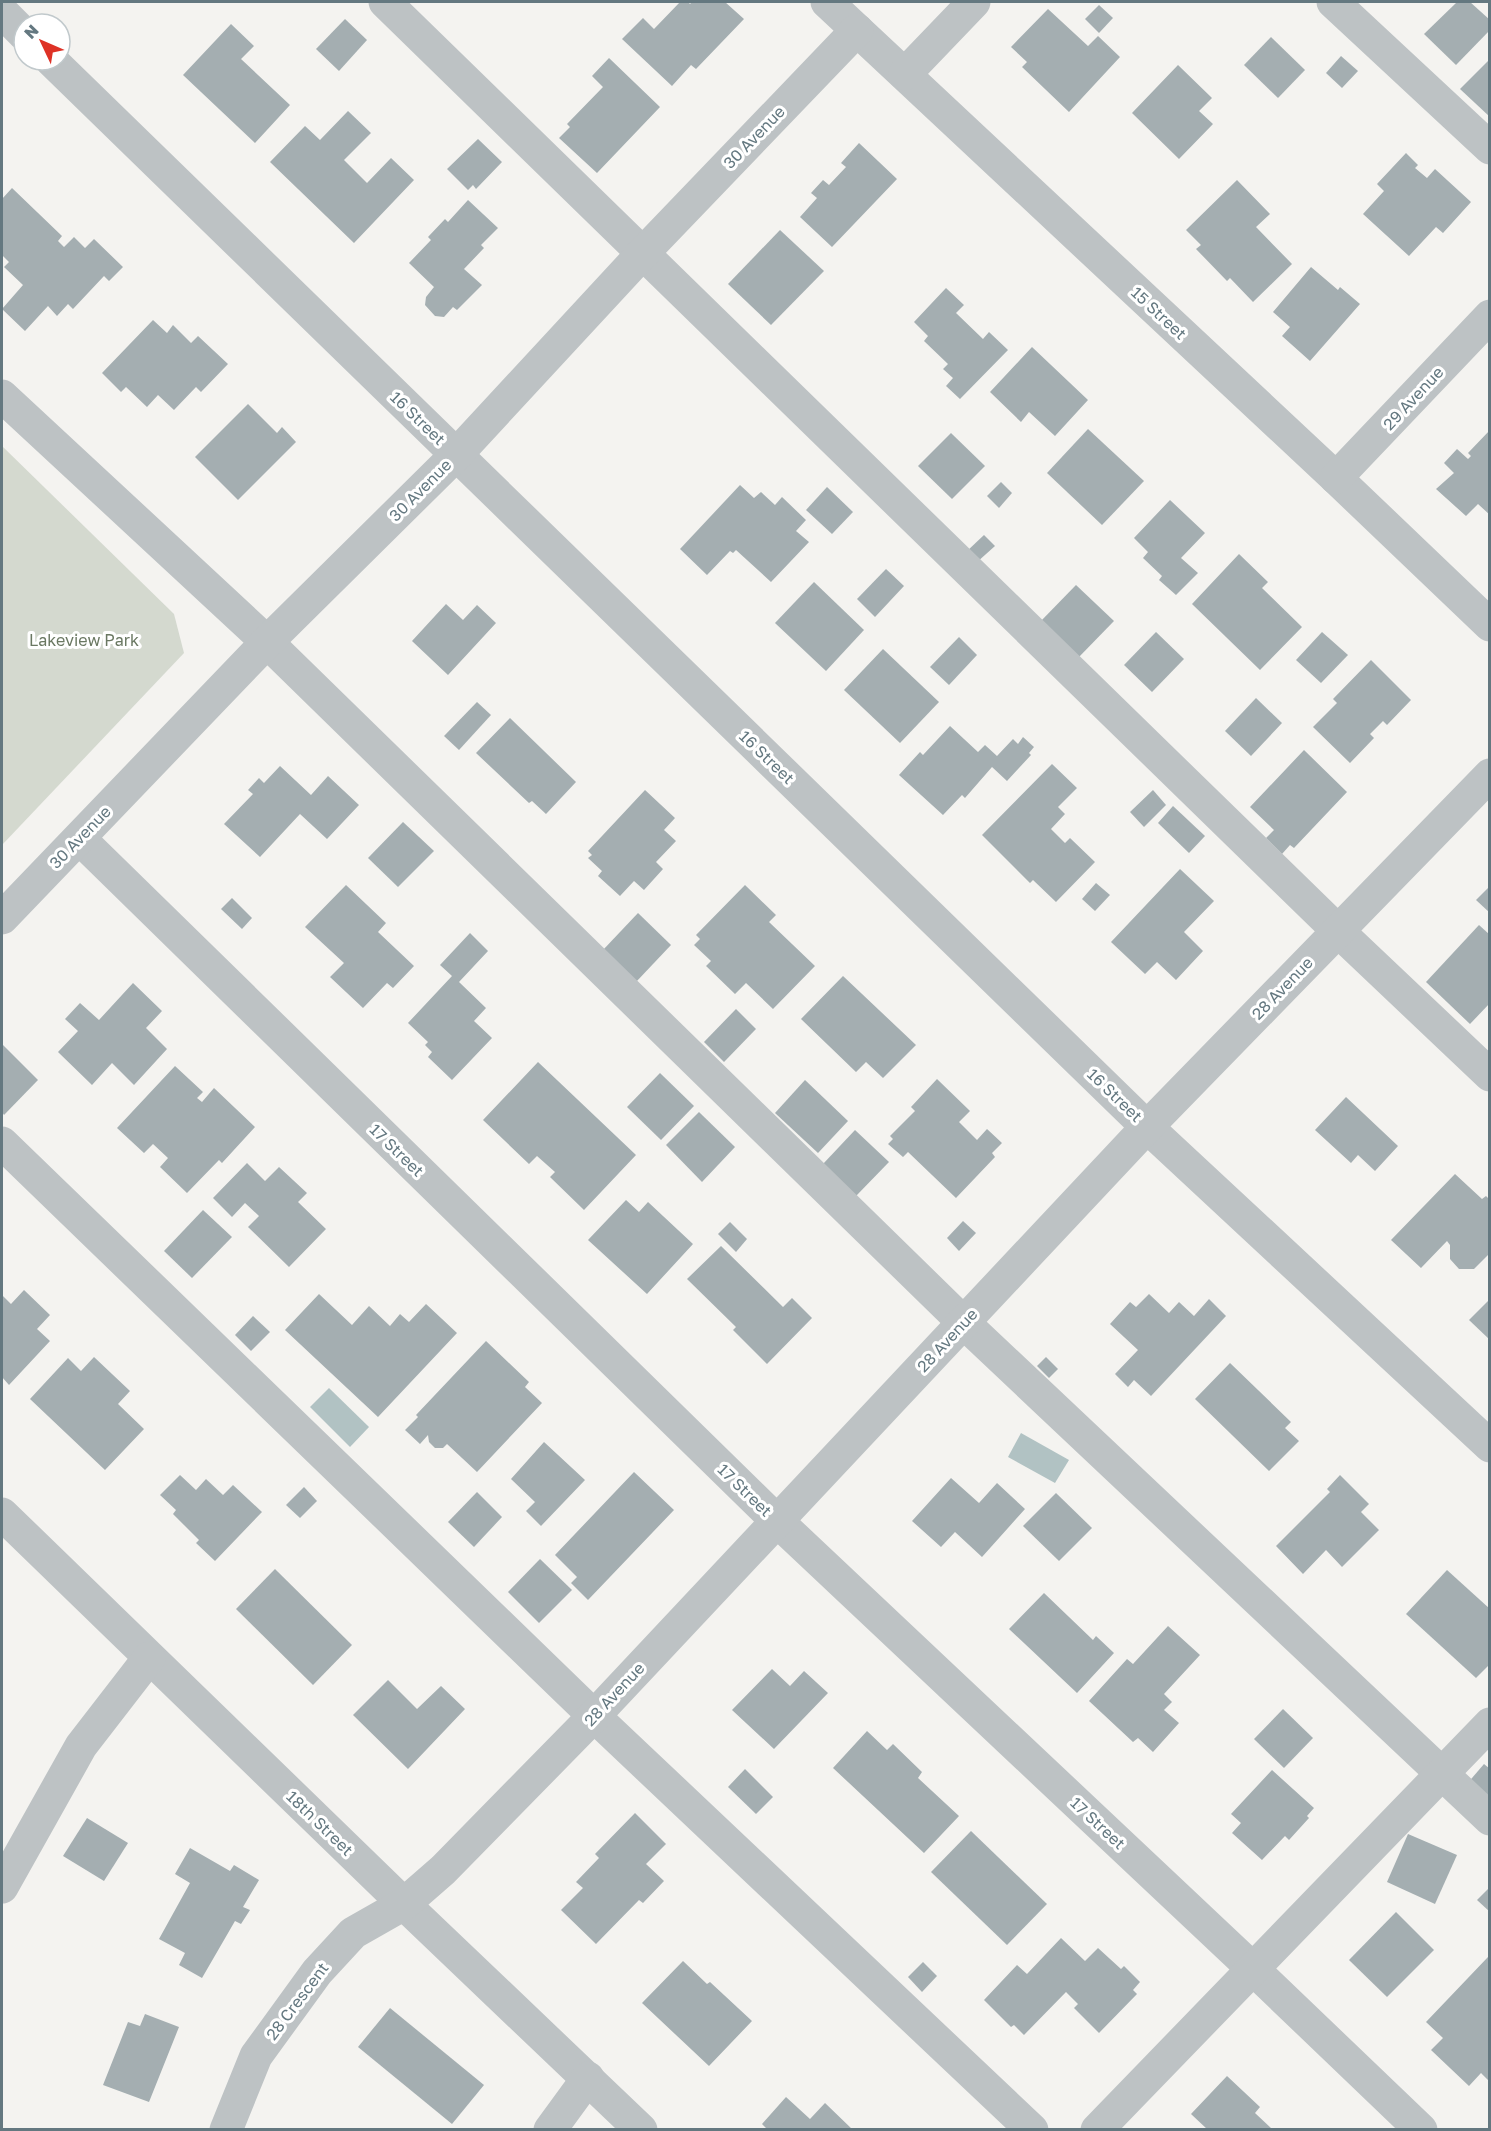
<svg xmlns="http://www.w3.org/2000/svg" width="1491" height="2131" viewBox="0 0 1491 2131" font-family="'Golos Text',sans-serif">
	<rect width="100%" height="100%" fill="#f4f3f0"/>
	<path fill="#d4d9cf" d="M2,446L174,614L184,653L2,845Z"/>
	<g fill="#b1c2c3">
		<path d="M329,1388L369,1427L350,1447L310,1407Z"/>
		<path d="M1021,1433L1069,1460L1055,1483L1008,1457Z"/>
	</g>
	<g fill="#a4aeb1">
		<path d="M680,2H688L690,4L692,2H725L744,19L696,69L691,65L672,86L622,39L643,18L654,29Z"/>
		<path d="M1457,2H1470L1490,20V30L1456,65L1424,34Z"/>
		<path d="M1099,5L1113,18L1099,33L1085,19Z"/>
		<path d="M1048,9L1088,46L1098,36L1120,57L1069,112L1022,67L1027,62L1011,47Z"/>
		<path d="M345,19L367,40L339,71L316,49Z"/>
		<path d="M231,24L254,46L241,59L290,105L255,143L183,75Z"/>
		<path d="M1271,37L1305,70L1278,98L1244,65Z"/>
		<path d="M1341,56L1358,71L1342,88L1326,73Z"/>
		<path d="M609,58L660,107L597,173L559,138L570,127L567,124L603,87L592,76Z"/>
		<path d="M1490,59V117L1460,89Z"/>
		<path d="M1178,65L1212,98L1199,111L1213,124L1179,159L1132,113Z"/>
		<path d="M348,111L371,133L344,160L367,183L391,158L414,180L354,243L270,162L305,126L320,140Z"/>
		<path d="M478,139L502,162L476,189L473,185L468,190L447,169Z"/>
		<path d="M859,143L897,179L832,247L800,217L817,198L811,193L823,180L829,185L846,167L841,163Z"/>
		<path d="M1406,153L1418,165L1415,168L1427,178L1435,169L1471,202L1443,233L1436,227L1409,256L1363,214L1384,191L1377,184Z"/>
		<path d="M1237,180L1270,214L1256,227L1292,264L1253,302L1230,278L1227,281L1196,249L1201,245L1186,230Z"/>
		<path d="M12,188L62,236L58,241L64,247L74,237L85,248L94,239L123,267L109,281L104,276L73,309L68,304L57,316L48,306L25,331L2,309L23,285L4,267L9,262L2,255V199Z"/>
		<path d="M468,200L498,228L481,245L484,248L464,269L482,285L457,310L453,307L444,317L435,316L425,305L426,297L434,287L409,263L431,240L428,237L445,219L448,222Z"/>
		<path d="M780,230L824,271L771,325L728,284Z"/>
		<path d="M1311,267L1338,290L1340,287L1360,304L1310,361L1282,336L1290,327L1273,312Z"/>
		<path d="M946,288L964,305L956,313L983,339L989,332L1008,350L960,399L946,386L953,378L943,369L948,364L924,341L928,336L914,322Z"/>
		<path d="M153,320L167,333L173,325L191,343L198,336L228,364L201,392L196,387L174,410L158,395L147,407L126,387L121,392L102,373Z"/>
		<path d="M1032,347L1088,400L1055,436L1029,412L1021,422L990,392Z"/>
		<path d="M248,404L277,433L282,427L296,442L238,500L195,457Z"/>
		<path d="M1088,429L1144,481L1102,525L1047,473Z"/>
		<path d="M1490,430V515L1478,504L1466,516L1436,489L1454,473L1444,463L1457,449L1468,459L1471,456L1468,453Z"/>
		<path d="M951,433L985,466L952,499L918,466Z"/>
		<path d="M1001,482L1012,493L999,508L987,496Z"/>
		<path d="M740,485L754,498L761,492L775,505L782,497L806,520L796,531L809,542L771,582L736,550L733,553L730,551L707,575L680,549Z"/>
		<path d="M827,487L853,512L832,534L806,510Z"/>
		<path d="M1170,500L1205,533L1181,558L1198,573L1176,595L1159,580L1162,576L1143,558L1148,552L1134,538Z"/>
		<path d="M984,535L995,546L976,563L966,552Z"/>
		<path d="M1239,554L1268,582L1262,588L1302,627L1260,670L1192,604Z"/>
		<path d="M886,569L904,586L875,617L857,599Z"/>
		<path d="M814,582L864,630L826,671L775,623Z"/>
		<path d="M1076,585L1114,621L1078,658L1040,622Z"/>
		<path d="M446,604L463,620L477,605L496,623L448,675L412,641Z"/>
		<path d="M1156,632L1184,659L1152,692L1124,665Z"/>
		<path d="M1322,632L1348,655L1321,683L1296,660Z"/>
		<path d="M959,637L977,655L949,685L930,667Z"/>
		<path d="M883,649L939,702L900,743L844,690Z"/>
		<path d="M1371,660L1411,700L1387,725L1383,721L1370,734L1374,738L1350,763L1313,727L1337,703L1333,699Z"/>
		<path d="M1256,698L1282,723L1251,756L1225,731Z"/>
		<path d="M477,702L491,715L459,750L444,736Z"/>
		<path d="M510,718L576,782L546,814L532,801L529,803L476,753Z"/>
		<path d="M950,726L978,752L985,745L997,756L1013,739L1018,744L1023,737L1034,747L1029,753L1031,755L1007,781L992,767L965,798L962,795L943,815L899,775L920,752L923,755Z"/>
		<path d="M1304,750L1347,792L1294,848L1290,845L1282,854L1266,838L1274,830L1250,807Z"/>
		<path d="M1052,764L1077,788L1058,807L1065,814L1051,829L1065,843L1070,838L1095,862L1056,902L1033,880L1030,883L982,835Z"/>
		<path d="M280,766L311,795L328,776L359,805L327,839L300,814L260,857L224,824L253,794L248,790L259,778L264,783Z"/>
		<path d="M645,790L675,818L664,830L676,841L656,862L663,869L644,890L634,881L620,896L598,876L602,871L588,858L592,855L588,851Z"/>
		<path d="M1153,790L1166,805L1144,827L1130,812Z"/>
		<path d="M1173,806L1205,836L1189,853L1158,823Z"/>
		<path d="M403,822L434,851L398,887L368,858Z"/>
		<path d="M1180,869L1214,901L1184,932L1203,951L1176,980L1157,962L1145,974L1111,942Z"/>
		<path d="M1096,883L1110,895L1095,911L1082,899Z"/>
		<path d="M346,885L386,923L378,932L414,966L393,988L387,983L363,1008L330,977L344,963L305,927Z"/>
		<path d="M745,885L776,915L769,922L815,966L773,1009L746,983L735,994L706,966L711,961L694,945L700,939L696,935Z"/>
		<path d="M1490,886V913L1476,900Z"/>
		<path d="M232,898L252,918L242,929L221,909Z"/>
		<path d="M638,913L671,945L636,982L603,950Z"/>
		<path d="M1479,925L1490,935V1003L1470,1024L1426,982Z"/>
		<path d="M470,933L488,951L459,982L486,1008L474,1021L492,1038L452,1080L428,1057L432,1052L425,1045L428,1042L408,1023L452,976L440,965Z"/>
		<path d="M843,976L916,1045L883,1078L866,1062L856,1072L801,1019Z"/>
		<path d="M133,983L162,1011L146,1028L167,1049L134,1085L112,1063L92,1085L58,1052L78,1031L65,1019L80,1003L99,1020Z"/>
		<path d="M736,1009L756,1029L724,1062L704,1042Z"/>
		<path d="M2,1044L38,1080L4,1115L2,1112Z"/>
		<path d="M538,1062L636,1155L584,1210L550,1177L555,1172L537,1156L529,1164L483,1120Z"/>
		<path d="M175,1066L203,1092L197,1098L202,1102L214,1088L255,1127L222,1163L219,1160L187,1193L160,1167L168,1158L153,1144L144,1153L117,1128Z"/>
		<path d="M660,1073L694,1106L661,1140L627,1107Z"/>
		<path d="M937,1079L970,1111L959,1122L977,1140L987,1129L1002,1143L992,1153L995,1157L956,1198L908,1152L903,1157L888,1144L893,1139L890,1136L915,1111L911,1107Z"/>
		<path d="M805,1080L848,1121L818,1153L775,1113Z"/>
		<path d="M1346,1097L1398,1146L1375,1171L1358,1155L1351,1163L1315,1130Z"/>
		<path d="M699,1112L735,1147L702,1182L666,1145Z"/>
		<path d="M855,1130L889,1162L856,1196L823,1164Z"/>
		<path d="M247,1163L265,1181L279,1167L307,1193L298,1202L326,1229L289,1267L248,1227L259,1216L245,1203L232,1217L213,1198Z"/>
		<path d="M1455,1174L1482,1199L1486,1196L1490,1200V1253L1474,1269H1459L1450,1259V1245L1447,1241L1421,1268L1391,1240Z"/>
		<path d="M626,1200L639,1212L648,1202L693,1244L647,1294L588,1240Z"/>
		<path d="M203,1210L232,1237L192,1278L164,1251Z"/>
		<path d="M963,1221L976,1233L959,1251L947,1238Z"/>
		<path d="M730,1222L747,1239L736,1252L718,1234Z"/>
		<path d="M721,1246L783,1307L792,1298L812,1318L767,1364L733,1330L736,1327L687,1279Z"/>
		<path d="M24,1290L50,1315L37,1329L50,1341L9,1385L2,1377V1295L11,1304Z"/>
		<path d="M319,1294L352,1325L369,1306L390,1326L400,1314L409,1322L426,1304L457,1333L378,1417L285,1330Z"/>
		<path d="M1149,1294L1169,1313L1179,1302L1194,1316L1209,1299L1226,1316L1151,1396L1134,1380L1128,1387L1115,1374L1138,1350L1110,1324L1130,1302L1136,1307Z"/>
		<path d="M1490,1299V1340L1469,1320Z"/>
		<path d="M253,1316L270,1332L251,1351L235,1335Z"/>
		<path d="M486,1341L529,1382L525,1387L542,1403L477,1472L447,1444L443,1448H435L429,1442L428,1435L420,1444L405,1430L418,1417L416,1415Z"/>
		<path d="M94,1357L130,1391L118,1404L144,1429L105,1470L30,1399L68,1358L81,1371Z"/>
		<path d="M1046,1357L1058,1369L1049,1378L1037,1366Z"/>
		<path d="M1230,1363L1291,1422L1285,1428L1299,1441L1269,1471L1195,1399Z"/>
		<path d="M544,1442L585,1480L541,1526L526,1511L535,1502L511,1479Z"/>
		<path d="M634,1472L674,1510L588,1600L571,1583L577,1577L555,1555Z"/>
		<path d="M180,1475L196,1490L206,1479L223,1495L233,1485L262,1512L215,1561L196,1543L199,1540L173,1514L176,1510L160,1495Z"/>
		<path d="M1340,1475L1369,1504L1361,1512L1379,1530L1342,1567L1326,1550L1303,1574L1276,1546L1330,1492L1327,1489Z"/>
		<path d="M951,1478L979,1503L997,1483L1025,1509L982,1557L955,1532L941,1547L912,1521Z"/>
		<path d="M304,1487L317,1501L300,1518L286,1505Z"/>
		<path d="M477,1492L502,1517L474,1547L448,1522Z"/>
		<path d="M1056,1493L1092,1528L1059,1561L1023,1526Z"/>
		<path d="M540,1559L572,1590L539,1623L508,1592Z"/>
		<path d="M275,1569L352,1645L313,1685L236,1609Z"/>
		<path d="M1447,1570L1490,1609V1664L1476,1678L1406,1614Z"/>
		<path d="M1044,1593L1093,1640L1096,1636L1114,1653L1077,1693L1009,1629Z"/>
		<path d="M1168,1626L1200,1655L1164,1694L1172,1702L1164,1710L1179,1723L1153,1752L1138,1738L1133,1742L1089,1701L1127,1659L1133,1664Z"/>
		<path d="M772,1669L790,1686L804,1671L828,1693L774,1749L732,1710Z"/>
		<path d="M388,1680L417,1709L441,1686L465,1709L408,1769L353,1715Z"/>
		<path d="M1283,1709L1313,1738L1284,1768L1254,1739Z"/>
		<path d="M867,1731L887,1750L893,1744L922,1772L918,1778L959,1816L924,1853L833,1768Z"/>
		<path d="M1484,1764L1490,1769V1793L1483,1800L1466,1785Z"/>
		<path d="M745,1769L773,1797L756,1814L728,1787Z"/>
		<path d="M1272,1770L1314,1808L1307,1816L1309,1818L1289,1840L1285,1836L1262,1860L1232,1833L1241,1823L1231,1814Z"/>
		<path d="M635,1813L666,1844L646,1864L664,1881L643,1903L639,1900L596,1944L561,1910L583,1888L576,1882L599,1858L595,1854Z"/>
		<path d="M87,1818L128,1843L104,1881L63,1856Z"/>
		<path d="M971,1831L1047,1904L1007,1945L931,1872Z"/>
		<path d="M1408,1834L1457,1855L1435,1904L1387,1882Z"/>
		<path d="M190,1848L230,1871L234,1865L259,1880L243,1907L250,1910L241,1924L235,1921L202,1978L179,1965L185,1953L159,1939L190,1883L175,1874Z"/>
		<path d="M1490,1887V1912L1477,1900Z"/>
		<path d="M1396,1912L1434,1950L1387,1997L1349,1960Z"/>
		<path d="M1061,1938L1085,1961L1098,1948L1121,1969L1124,1966L1140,1982L1133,1990L1137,1994L1099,2033L1074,2008L1078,2004L1066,1992L1024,2035L1014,2025L1011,2027L984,2000L1017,1965L1027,1974Z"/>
		<path d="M1488,1957L1490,2082L1481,2073L1469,2086L1431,2050L1443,2038L1426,2022Z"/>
		<path d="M683,1961L707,1984L710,1982L752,2021L709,2066L642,2003Z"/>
		<path d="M923,1962L937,1976L922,1992L908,1977Z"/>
		<path d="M390,2008L484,2085L452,2124L358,2047Z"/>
		<path d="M145,2014L179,2027L149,2102L103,2085L128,2022L140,2026Z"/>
		<path d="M1227,2076L1260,2107L1255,2113L1273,2130H1208L1191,2114Z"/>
		<path d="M786,2097L810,2119L825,2103L853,2130H768L762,2124Z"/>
	</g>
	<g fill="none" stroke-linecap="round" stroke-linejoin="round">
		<g stroke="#bdc2c4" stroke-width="33">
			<path d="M385,2L1338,931L1490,1075"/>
			<path d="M827,2L1336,478L1490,625"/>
			<path d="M1333,2L1490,148"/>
			<path d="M2,12L24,34"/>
			<path d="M51,60L1147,1127L1490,1446"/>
			<path d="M905,74L974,2"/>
			<path d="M2,396L267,642L963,1322L1490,1819"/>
			<path d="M1336,478L1490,316"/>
			<path d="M80,839L776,1520L1253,1969L1421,2130"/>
			<path d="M2,918L267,642L456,455L642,254L857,30"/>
			<path d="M2,1143L594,1716L1032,2130"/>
			<path d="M2,1514L404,1904L641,2130"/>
			<path d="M2,1887L81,1746L149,1658"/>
			<path d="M226,2130L256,2056L317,1972L353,1933L404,1904L443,1870L594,1716L1147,1127L1490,775"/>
			<path d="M550,2130L588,2078"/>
			<path d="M1097,2130L1490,1724"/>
		</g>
	</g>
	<g text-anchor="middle" stroke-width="6" stroke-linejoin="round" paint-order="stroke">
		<g font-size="16" fill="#647880" stroke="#fff">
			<text transform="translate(754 137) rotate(-46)" y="6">30 Avenue</text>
			<text transform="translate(1159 313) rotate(43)" y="6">15 Street</text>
			<text transform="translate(1413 398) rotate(-47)" y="6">29 Avenue</text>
			<text transform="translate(418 418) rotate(44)" y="6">16 Street</text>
			<text transform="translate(420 490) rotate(-45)" y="6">30 Avenue</text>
			<text transform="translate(767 757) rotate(44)" y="6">16 Street</text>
			<text transform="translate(80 837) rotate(-46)" y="6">30 Avenue</text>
			<text transform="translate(1282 988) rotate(-46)" y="6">28 Avenue</text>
			<text transform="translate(1115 1095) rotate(44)" y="6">16 Street</text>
			<text transform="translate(397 1150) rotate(44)" y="6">17 Street</text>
			<text transform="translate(947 1340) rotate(-47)" y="6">28 Avenue</text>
			<text transform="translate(745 1490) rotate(44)" y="6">17 Street</text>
			<text transform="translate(614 1694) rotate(-47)" y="6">28 Avenue</text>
			<text transform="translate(320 1823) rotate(44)" y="6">18th Street</text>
			<text transform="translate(1098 1823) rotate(43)" y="6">17 Street</text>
			<text transform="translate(297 2001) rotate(-53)" y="6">28 Crescent</text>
		</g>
		<g font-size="16" fill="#6a7862" stroke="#fff">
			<text x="84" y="646">Lakeview Park</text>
		</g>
	</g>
	<rect width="1491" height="2131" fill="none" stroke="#647880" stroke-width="6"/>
	<g transform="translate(42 42) rotate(314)"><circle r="28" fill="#ffffff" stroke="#c1c9cc" stroke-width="1.5"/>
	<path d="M0-4.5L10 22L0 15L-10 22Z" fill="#de3226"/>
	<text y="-9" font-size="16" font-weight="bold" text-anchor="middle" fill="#647880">N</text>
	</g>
</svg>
